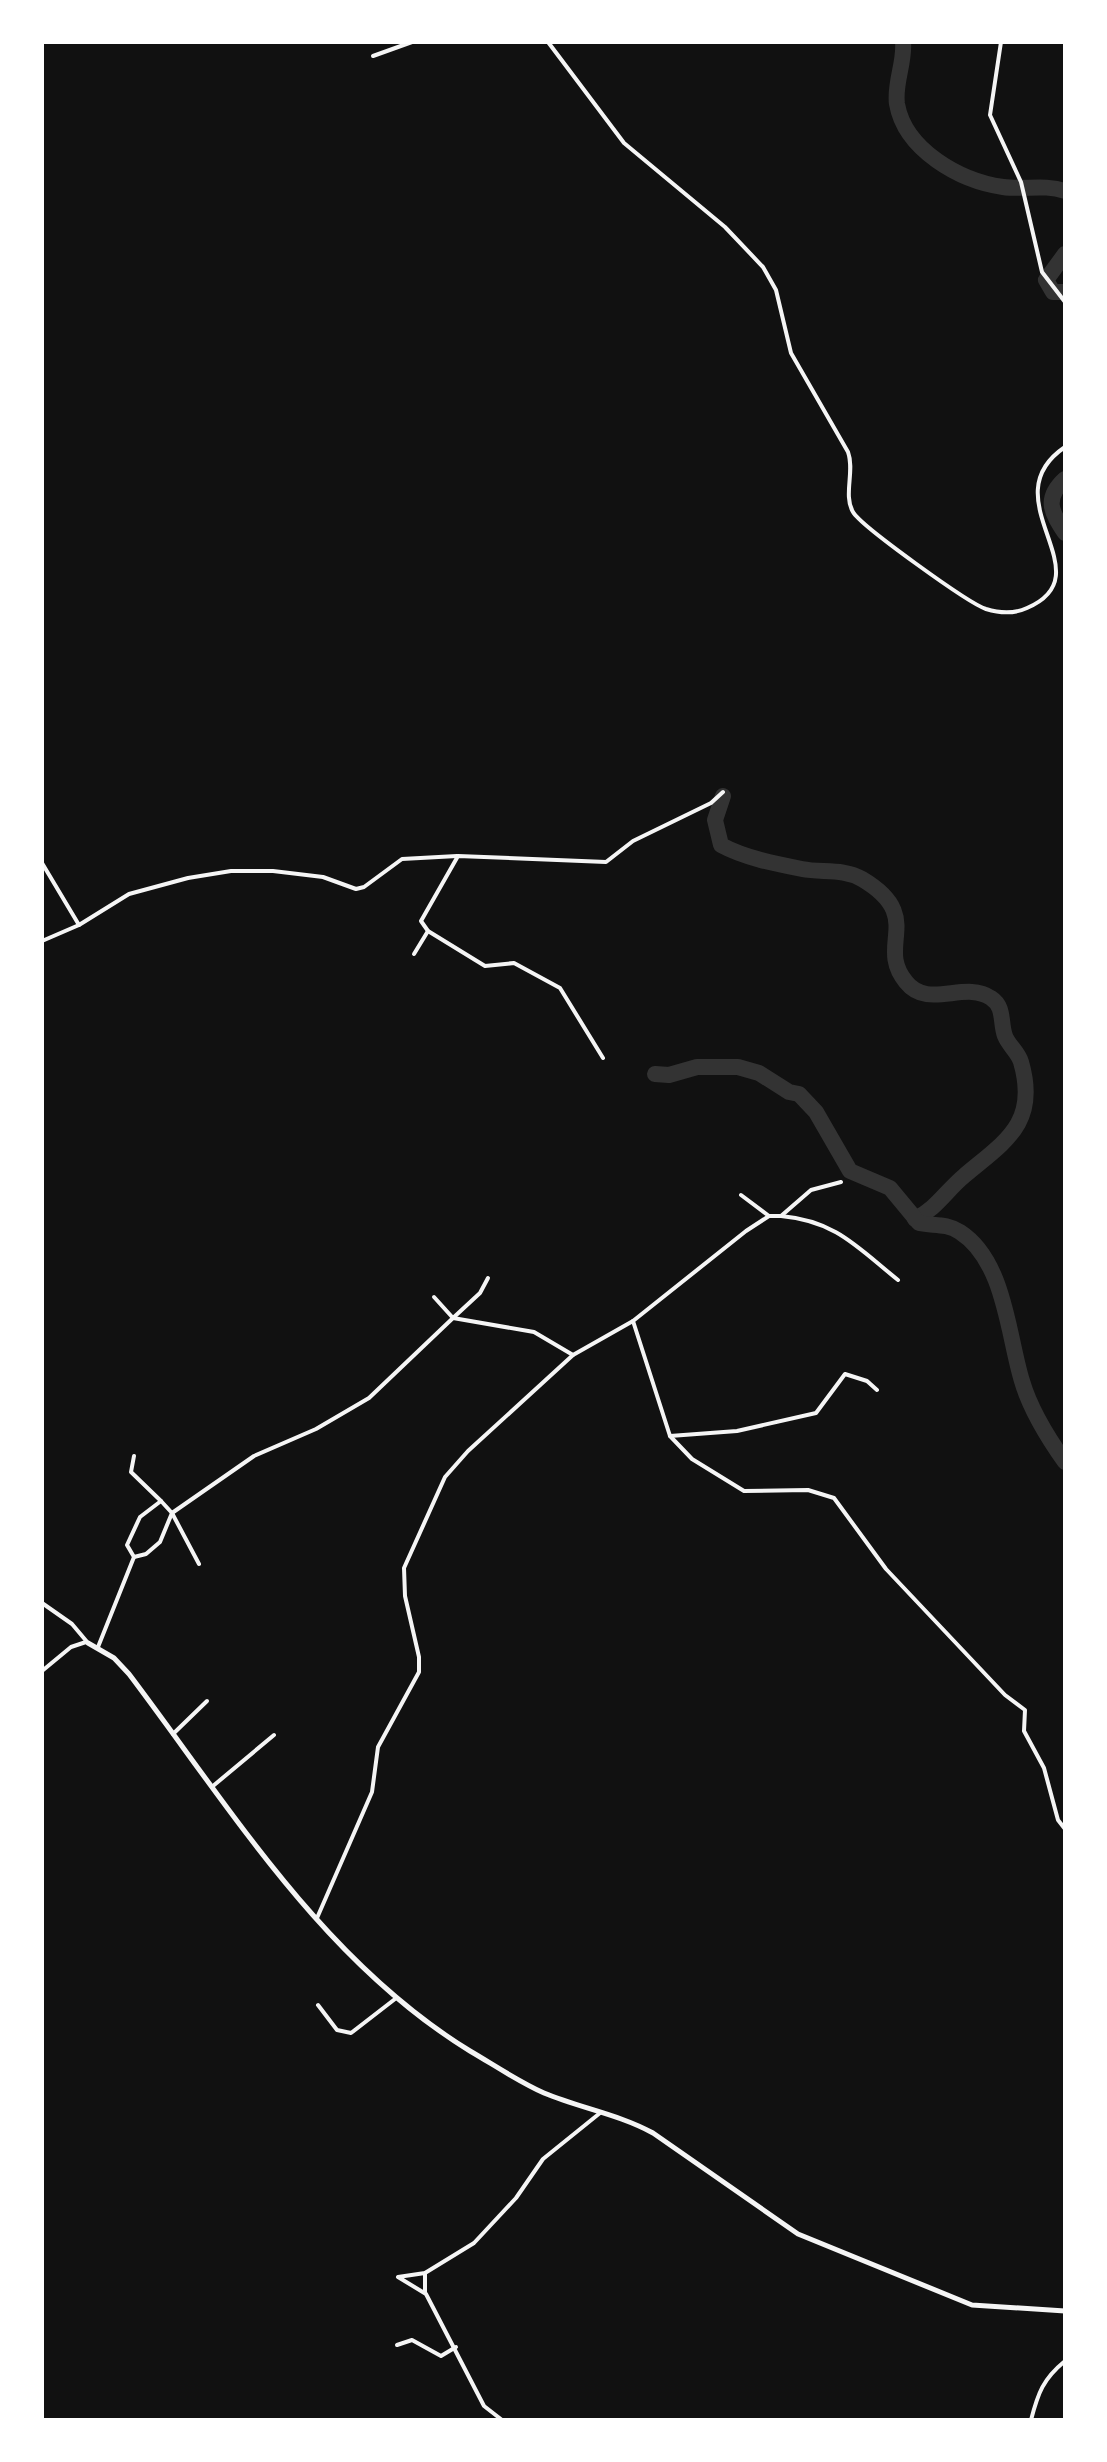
<svg xmlns="http://www.w3.org/2000/svg" width="1107" height="2462" viewBox="0 0 1107 2462" font-family="'Golos Text',sans-serif">
	<rect width="100%" height="100%" fill="#111"/>
	<g fill="none" stroke-linecap="round" stroke-linejoin="round">
		<g stroke="#333" stroke-width="16">
			<path d="M903,42C905,63 894,83 897,104C905,150 960,181 1003,187C1024,190 1044,184 1065,191"/>
			<path d="M1065,254L1046,280L1053,292H1065"/>
			<path d="M1065,479C1043,499 1052,513 1065,533"/>
			<path d="M723,796L715,820L721,845C745,858 776,864 802,869C822,873 843,868 862,879C926,917 875,945 906,982C928,1010 965,980 991,998C1005,1007 1000,1023 1005,1036C1009,1046 1018,1052 1021,1062C1039,1124 1004,1142 964,1176C946,1191 936,1209 915,1219"/>
			<path d="M655,1074L669,1075L697,1067H738L759,1073L789,1092L799,1094L816,1112L850,1171L890,1188L919,1223C934,1226 946,1223 960,1232C1005,1261 1008,1336 1022,1381C1030,1409 1048,1438 1065,1462"/>
		</g>
		<g stroke="#f5f5f5" stroke-width="4">
			<path d="M548,42L624,143L725,227L763,267L776,290L791,353L848,452C855,471 843,495 853,512C861,526 968,603 986,609C999,613 1014,614 1027,608C1107,574 988,499 1065,447"/>
			<path d="M1001,42L990,115L1021,182L1042,272L1065,302"/>
			<path d="M373,56L412,42"/>
			<path d="M42,863L79,925"/>
			<path d="M42,941L79,925L129,894L188,878L231,871H273L323,877L356,889L364,887L402,859L457,856"/>
			<path d="M414,954L428,931"/>
			<path d="M603,1058L560,988L514,963L485,966L428,931L421,921L458,856L606,862L633,841L711,803L723,792"/>
			<path d="M741,1195L769,1216"/>
			<path d="M781,1216C836,1221 857,1247 898,1280"/>
			<path d="M434,1297L453,1318L480,1293L488,1278"/>
			<path d="M633,1321L670,1436L737,1431L816,1413L845,1374L867,1381L877,1390"/>
			<path d="M670,1436L692,1459L744,1491L808,1490L834,1498L886,1569L1005,1695L1025,1710L1024,1731L1044,1768L1058,1820L1065,1829"/>
			<path d="M161,1501L172,1513L199,1564"/>
			<path d="M134,1557L146,1554L160,1542L172,1513L254,1456L316,1429L369,1398L453,1318L534,1332L573,1355"/>
			<path d="M42,1603L72,1624L88,1643"/>
			<path d="M98,1647L134,1557L127,1545L140,1517L161,1501L131,1472L134,1456"/>
			<path d="M42,1671L71,1647L86,1642"/>
			<path d="M173,1734L207,1701"/>
			<path d="M213,1786L274,1735"/>
			<path d="M317,1918L372,1792L378,1747L419,1672V1657L405,1596L404,1568L445,1477L468,1451L573,1355L633,1321L746,1231L769,1216H781L811,1190L841,1182"/>
			<path d="M318,2005L337,2030L351,2033L395,1999"/>
			<path d="M425,2274V2292"/>
			<path d="M397,2345L412,2340L441,2356L456,2347"/>
			<path d="M502,2420L484,2406L426,2294L398,2277L425,2273L474,2243L516,2198L543,2159L600,2113"/>
			<path d="M1031,2420C1038,2393 1043,2379 1065,2361"/>
		</g>
		<path stroke="#f5f5f5" stroke-width="5" d="M88,1643L114,1658L129,1674C231,1809 323,1961 470,2051C494,2065 519,2082 544,2093C580,2108 618,2114 653,2133L798,2234L972,2305L1065,2311"/>
	</g>
	<rect width="1107" height="2462" fill="none" stroke="#ffffff" stroke-width="88"/>
</svg>
